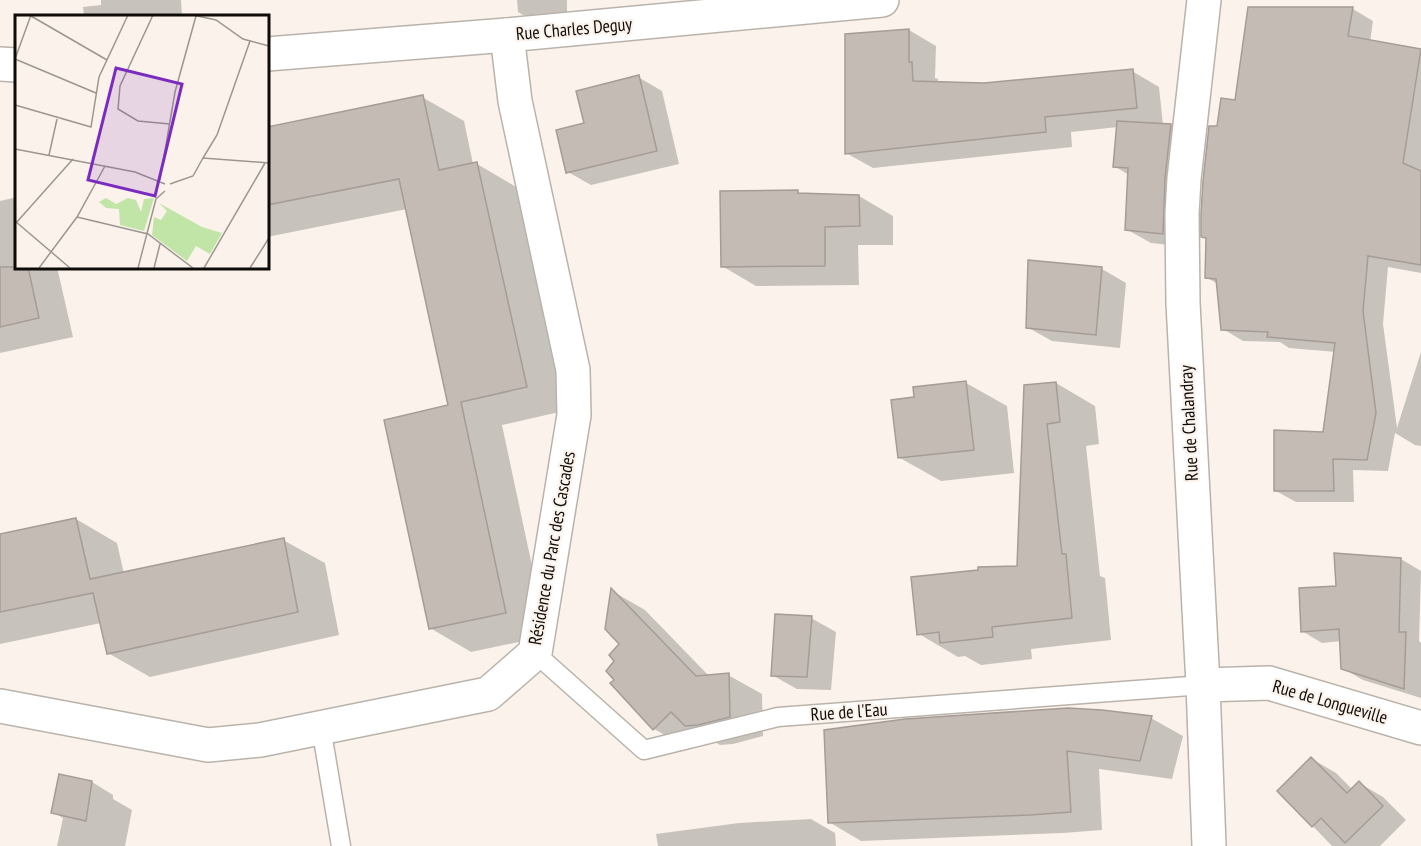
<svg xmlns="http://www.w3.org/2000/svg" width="1421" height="846" viewBox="0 0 1421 846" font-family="'PT Sans Narrow',sans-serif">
	<rect width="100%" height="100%" fill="#fbf3eb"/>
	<g fill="#0003">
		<path d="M101,0H181L182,16H84L83,7L101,5Z"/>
		<path d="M517,0H567V25L542,26L518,12Z"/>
		<path d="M1249,9H1353L1373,21L1370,42L1421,51V273L1388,267L1383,324L1397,428L1421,352V446L1415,445L1395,433L1388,471L1353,470L1354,502H1296L1276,491L1324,433L1336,352L1289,348L1280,342L1243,341L1223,329L1218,284L1206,277L1207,239L1203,236L1219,128L1236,101Z"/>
		<path d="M909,30L936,46L935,78L938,79V84L985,85L1132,71L1159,87L1163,125H1171L1195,139L1187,247L1151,243L1126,229L1129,175L1114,166L1118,127L1071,132L1072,147L873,168L846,153Z"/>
		<path d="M638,77L662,91L679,164L591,185L568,172L586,124Z"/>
		<path d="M422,97L464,121L473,164H477L518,188L568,410L502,425L547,636L471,652L430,628L449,406L407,209L267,237V128Z"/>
		<path d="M797,192L802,195L859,196L893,216V245H858L859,285L756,286L722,266Z"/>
		<path d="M13,198L16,200V267H57L73,337L0,353V201Z"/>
		<path d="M1102,269L1126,283L1120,348L1052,341L1027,327Z"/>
		<path d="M966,383L1007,406L1014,473L941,481L900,458L915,398Z"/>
		<path d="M1056,383L1095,406L1099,444L1086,446L1100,576L1105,578L1111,640L1031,649L1032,659L981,665L965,656L958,657L919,634L1019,567L1025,386Z"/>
		<path d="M76,519L117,543L124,574L283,540L325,563L339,635L150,677L108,653L101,623L0,644V535Z"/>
		<path d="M1401,559L1421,571L1419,641L1421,643V698L1363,680L1342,668L1341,641L1322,643L1302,631L1338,587Z"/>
		<path d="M612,591L645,610L709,676L728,675L762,694L763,736L733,744L720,745L701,734L688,748L654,729L616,680V661L621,644Z"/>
		<path d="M811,618L836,632L831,690L797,689L772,675Z"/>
		<path d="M1151,718L1183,736L1172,779L1099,769L1102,830L1063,833L861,841L829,822Z"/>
		<path d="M1312,759L1336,773L1352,789L1359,783L1383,797L1406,820L1380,846H1332L1279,791Z"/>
		<path d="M92,782L113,795V799L132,810L125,846H57L63,818L53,812Z"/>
		<path d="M811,819L835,833L836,846H658L656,834L739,823Z"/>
	</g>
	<g fill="#c5bbb5" stroke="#a69c97" stroke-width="1.5">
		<path d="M1248,7H1353L1348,36L1421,49L1403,163L1421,171V265L1368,256L1363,311L1376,413L1367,460L1333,459L1334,491H1274V430L1323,432L1335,343L1267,337L1268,332L1221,330L1216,279L1205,278L1206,238L1201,237V214L1203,181L1209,126H1217L1221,98L1235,100Z"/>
		<path d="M909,29V62H912L913,81L984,83L1133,69L1137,108L1045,117L1046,132L845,154V34Z"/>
		<path d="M639,75L657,151L566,173L556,130L584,123L576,91Z"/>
		<path d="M423,95L439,170L477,162L527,387L461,402L506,613L429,629L384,420L448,405L399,179L267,205V127Z"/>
		<path d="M1117,121L1171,124L1165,178L1163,234L1125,230L1128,168L1113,167Z"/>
		<path d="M798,190V193L859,195L860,226L825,227V266L721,267L720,191Z"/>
		<path d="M1028,260L1102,267L1096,335L1026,328Z"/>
		<path d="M0,267H28L39,318L0,327Z"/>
		<path d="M966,381L974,450L898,458L891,400L914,397L913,387Z"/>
		<path d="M1056,382L1060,422L1047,424L1062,554H1066L1072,618L992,627L993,637L940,643L939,632L917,635L911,577L978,570V567L1017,566L1024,385Z"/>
		<path d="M76,518L90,579L284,538L298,612L107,654L93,593L0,612V534Z"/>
		<path d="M1334,553L1401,558L1399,632H1406L1404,689L1341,669L1339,629L1301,632L1299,588L1336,586Z"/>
		<path d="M611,588L696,676L729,673L730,717L698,725L685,726L671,712L653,730L610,683L614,680L606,671L614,661L609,655L619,644L605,629Z"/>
		<path d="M775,614L812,616L807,677L771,676Z"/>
		<path d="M1068,708L1102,710L1152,716L1140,761L1067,751L1071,812L1030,815L828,823L824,730L905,719Z"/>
		<path d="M1311,757L1347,793L1359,781L1383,806L1345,843L1321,818L1312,827L1277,791Z"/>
		<path d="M59,774L92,781L86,821L51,813Z"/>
	</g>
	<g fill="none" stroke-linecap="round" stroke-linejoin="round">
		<defs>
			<g id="lane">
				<path d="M535,653L644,750L778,717L1203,685"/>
				<path d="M321,727L341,846"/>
			</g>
			<g id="street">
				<path d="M1204,0L1184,179L1182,214L1183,303L1203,685L1209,846"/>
				<path d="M267,54L507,35L882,0"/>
				<path d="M0,64L16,65"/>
				<path d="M1203,685L1269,683L1421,728"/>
				<path d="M0,706L208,745L260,740L488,694L535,653L574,415L573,370L515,101L507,35"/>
			</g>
		</defs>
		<use href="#lane" stroke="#bab3ab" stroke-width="21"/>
		<use href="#street" stroke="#bab3ab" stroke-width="36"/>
		<use href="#lane" stroke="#fff" stroke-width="18"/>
		<use href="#street" stroke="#fff" stroke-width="33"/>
	</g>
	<g text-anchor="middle" stroke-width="4.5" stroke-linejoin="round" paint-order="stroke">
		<g font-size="18" fill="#0e0b09" stroke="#fbf3eb">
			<text transform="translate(574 29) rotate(-5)" y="6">Rue Charles Deguy</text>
			<text transform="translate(1189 423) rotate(-93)" y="6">Rue de Chalandray</text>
			<text transform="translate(552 548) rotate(-80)" y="6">Résidence du Parc des Cascades</text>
			<text transform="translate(1330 702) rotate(16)" y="6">Rue de Longueville</text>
			<text transform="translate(849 712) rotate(-4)" y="6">Rue de l'Eau</text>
		</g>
	</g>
	<g transform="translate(15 15)">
		<rect width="254" height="254" fill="#fbf3eb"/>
		<path d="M91,183L101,189L113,183L121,185L126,197L129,184L139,183L129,216L105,210L104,194L91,193L84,187ZM144,188L187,212L207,218L195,239L181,231L172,246L137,220L139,202L146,205L152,196Z" fill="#c1e4a7"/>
		<path fill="none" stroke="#9c9691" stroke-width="1.5" d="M138,0L105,71L103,94L123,106L155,109M178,0L201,5L228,24L254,31M16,1L92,45M0,44L81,78M0,44L16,0M0,90L76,112L84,62L113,0M0,134L120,157L150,169M34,140L42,104M188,143L202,120L235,26M145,165L160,77L181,1M155,169L178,161L188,143L254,148M62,202L133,219L178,253M0,206L55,253M1,208L58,144M24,253L62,202L90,151M123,253L141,184L150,176M139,253L145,229M189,253L250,148M235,253L254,223"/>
		<path fill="#7b2cbf" fill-opacity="0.15" stroke="#7b2cbf" stroke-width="3" d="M101,53L167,69L140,181L73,165Z"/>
		<rect width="254" height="254" fill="none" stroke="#0e0b09" stroke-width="3"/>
	</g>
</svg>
